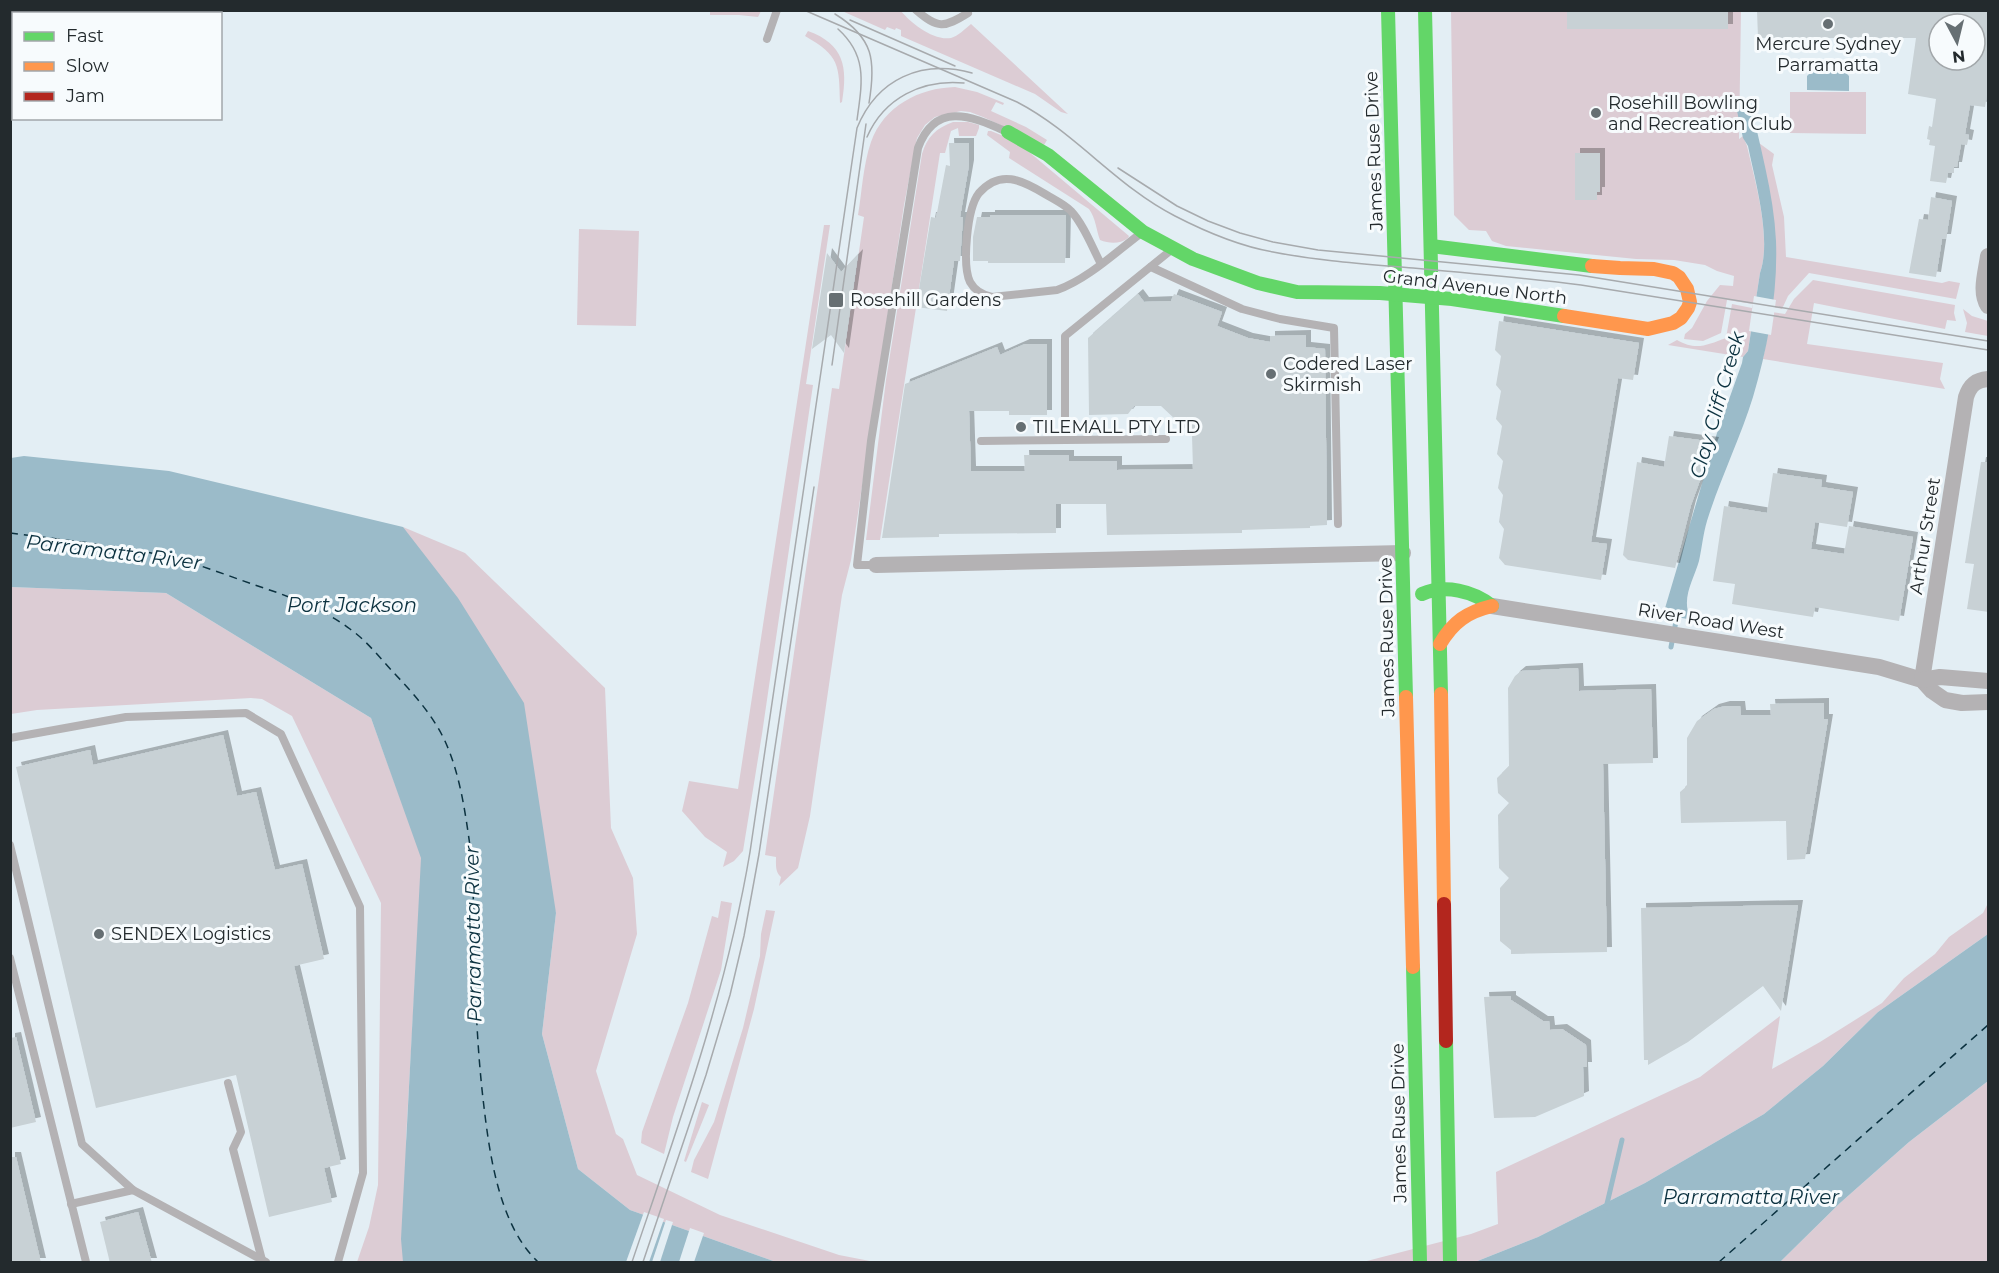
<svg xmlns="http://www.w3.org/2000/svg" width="1999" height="1273" viewBox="0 0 1999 1273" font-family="Montserrat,sans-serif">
	<defs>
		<filter id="shadow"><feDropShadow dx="5" dy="-5" stdDeviation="0" flood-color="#0004"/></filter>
	</defs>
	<rect width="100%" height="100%" fill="#e3eef4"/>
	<g fill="#dcccd4">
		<path d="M710,11V10L761,11L758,17L739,15H710Z"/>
		<path d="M842,11H901C911,23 933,41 951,38C958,36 965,29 971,24L1068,114L1061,112L1035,94L901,36V30L896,28L895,30L887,27L885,30Z"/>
		<path d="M1451,11H1741L1739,139L1743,136L1747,146C1755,181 1772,239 1760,273L1748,351L1743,357L1668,345L1677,340C1696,351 1707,345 1726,338L1732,304L1752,308L1753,304L1727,300L1721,333L1703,341L1684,339L1685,334L1692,328L1707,301L1720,285L1733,286L1734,276L1717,271L1705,265L1674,260L1636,259L1506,246L1492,241L1486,231L1469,230L1454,215Z"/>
		<path d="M808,31C844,44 848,67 842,102L840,103C839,65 840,56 805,36Z"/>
		<path d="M955,87L977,92L1004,103L1003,105L996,102L991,111L1026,127L1047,140L1044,145L983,117L970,112L961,111L935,117L925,125L917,138L904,205L851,560L842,595L810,816L798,868L779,886L781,877C775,872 776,865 776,857L765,855L832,388L839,389L864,217L858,215C862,192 863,165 871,142C884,106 919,88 955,87Z"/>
		<path d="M1790,92H1866V134L1790,133Z"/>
		<path d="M953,122H968L979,125V128L976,136H959L958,128L951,131L945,153H940L880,540H866L886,380L922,154C927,137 936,128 953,122Z"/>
		<path d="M988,131H991L1016,141L1129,236L1128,238C1120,244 1110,244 1100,240C1096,229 1096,219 1089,209L1009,158L1010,152L987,135Z"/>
		<path d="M1759,143L1774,154L1772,165L1784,217L1786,257L1942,283L1949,281L1960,283L1956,299L1809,273L1788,296L1782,309L1772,307C1780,248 1770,200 1759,143Z"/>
		<path d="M824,225H830L806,384L813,385L762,734L743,851L734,861L723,867L727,852L705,837L682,811L689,781L738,789Z"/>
		<path d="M579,229L639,231L636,326L577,325Z"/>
		<path d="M1813,280L1955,305L1954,313L1956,321L1947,320L1945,329L1814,303L1807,344L1943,363L1940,379L1945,389L1763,359L1772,312L1785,314L1794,299Z"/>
		<path d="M1963,309L1972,316L1988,321V336L1965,332L1967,323Z"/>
		<path d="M403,527L465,553L605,688L611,828L633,878L637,934L596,1071L616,1134L623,1139L637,1175L720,1215L839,1255L875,1262H776L630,1210L578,1169L542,1034L556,913Z"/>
		<path d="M11,587L166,593L371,718L422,858L406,1139L410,1151L409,1262H357L369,1227L378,1185L381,903L292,716L262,699L251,698L37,710L11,714Z"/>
		<path d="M721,901L732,903L721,970L673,1117L664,1154L641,1143L642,1132L688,1003L712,916L718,918Z"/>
		<path d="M1988,903V934L1878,1012L1823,1066L1764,1114L1645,1183L1538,1237L1475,1262H1363L1471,1234L1498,1224L1496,1172L1700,1077L1780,1016L1772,1069L1820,1042L1882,1003L1904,978L1935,954L1949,937L1983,913Z"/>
		<path d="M766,910L775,911L754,1009L708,1179L691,1172L694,1160L714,1122L743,1028L760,956L761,934Z"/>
		<path d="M1988,1081V1262H1780L1840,1203L1909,1142Z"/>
		<path d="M702,1102L709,1105L686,1162L684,1161Z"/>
	</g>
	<g fill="#9bbbc9">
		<path d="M1812,71L1845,72L1849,76V91L1807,90V76Z"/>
		<path d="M1750,98C1759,145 1774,193 1776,241C1778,293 1768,347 1753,397C1740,439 1720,479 1707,521C1703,534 1702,548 1699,561C1694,579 1681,598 1690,617L1688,619L1663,615L1717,433L1742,363L1743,357L1748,351L1760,273C1772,239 1755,181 1748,146L1743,138L1735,102Z"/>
		<path d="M24,456L169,471L403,527L458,598L524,703L556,913L542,1034L578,1169L630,1210L776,1262H403L401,1239L421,858L371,718L166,593L11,587V458Z"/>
		<path d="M1988,934V1081L1909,1142L1840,1203L1780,1262H1475L1538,1237L1645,1183L1764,1114L1823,1066L1878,1012Z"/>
	</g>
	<g fill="#e3eef4">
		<path d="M1754,296L1776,300L1771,335L1749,331Z"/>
		<path d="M644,1212L664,1219L649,1262H626Z"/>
		<path d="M666,1220L673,1222L660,1262H652Z"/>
		<path d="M690,1228L704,1233L694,1262H679Z"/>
	</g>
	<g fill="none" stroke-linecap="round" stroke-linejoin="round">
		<g stroke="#9bbbc9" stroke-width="5">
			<path d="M1671,647L1678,611"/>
			<path d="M1606,1208L1622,1140"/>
		</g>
		<g stroke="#0c3240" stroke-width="1.5" stroke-dasharray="8 6" stroke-linecap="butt">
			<path d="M10,533C62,540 115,545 166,556C196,563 226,575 255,585C288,596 322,608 350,629C367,641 380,658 394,673C412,692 430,712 442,735C459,768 465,810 470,846C474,876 473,905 474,935C475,992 477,1050 484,1107C490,1158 500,1226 538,1262"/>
			<path d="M1719,1262L1988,1025"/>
		</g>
	</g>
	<g fill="#c8d1d5" fill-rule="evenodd" filter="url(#shadow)">
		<rect x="1567" y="10" width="161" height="19"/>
		<path d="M1757,10H1989V83L1985,107L1970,105L1965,134L1969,135L1967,145L1961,144L1957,167H1954V173H1948L1946,183L1930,181L1935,146L1929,145L1930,140L1927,139L1929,126L1932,127L1936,99L1908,94L1916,38H1758ZM1939,24H1975V60H1939Z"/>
		<path d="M949,143H969V165L960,217H963L960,261H954L947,311L916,307L931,217L936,218L946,165L950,166Z"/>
		<path d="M1575,153H1600V192H1597V200H1575Z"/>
		<path d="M1931,197L1952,201L1946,239H1942L1936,277L1909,273L1919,219L1928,220Z"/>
		<path d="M990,215H1066L1065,263H988V261H973V237L977,217H990Z"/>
		<path d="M827,253L841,272L858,254L844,353L831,335L812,349Z"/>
		<path d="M1138,294L1144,302L1171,301L1174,294L1222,312L1217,326L1248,338L1270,342V336L1306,335V347L1325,349L1327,525L1310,526V528L1242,530V533L1107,535L1106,504H1056V533L939,534V537L882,538L905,384L997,347L1000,355L1025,344H1047V415H1009V411H969L971,471H1025L1024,455H1069V461H1117V470L1193,469L1192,435L1161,406H1134L1128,414L1089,415L1088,338Z"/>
		<path d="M1499,321L1639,343L1633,380L1618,378L1591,542L1607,544L1601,580L1505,565L1499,558L1504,529L1499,522L1503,495L1498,488L1503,461L1497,454L1502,426L1496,419L1501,391L1496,385L1501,356L1495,350Z"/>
		<path d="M1669,436L1714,442L1691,505L1675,568L1628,560L1623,555L1637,462L1664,467Z"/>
		<path d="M1981,462H1989V612L1967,609L1974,564L1965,563Z"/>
		<path d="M1773,473L1822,480L1821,487L1853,492L1847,527L1815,522L1811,549L1844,554L1849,526L1913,537L1899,621L1815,607L1813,617L1732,604L1735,584L1713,581L1724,506L1767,513Z"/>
		<path d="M1578,668L1579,691L1651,689L1653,763L1603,764L1607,952L1511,954V950L1500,941V888L1509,878L1499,868L1498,815L1509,803L1498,793L1497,778L1509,766L1508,688L1515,676L1521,671Z"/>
		<path d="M1824,703V719H1828L1805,859L1787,860L1786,821L1681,823L1680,792L1687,786V738L1697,721L1714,709L1725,706H1740L1741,715H1771L1770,704Z"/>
		<path d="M223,735L237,796L256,792L275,870L302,864L324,959L294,966L341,1164L324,1168L332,1202L269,1217L236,1075L96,1108L16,767L90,750L93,765Z"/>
		<path d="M1798,905L1781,1011L1763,986L1688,1042L1648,1065V1060H1644L1641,908Z"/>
		<path d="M1511,996V1000L1543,1021H1549L1550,1030L1562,1029L1586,1045L1587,1067H1583L1584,1096L1535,1117L1494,1118L1484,997Z"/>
		<path d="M16,1037L36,1122L10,1128V1038Z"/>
		<path d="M10,1157H16L41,1263H10Z"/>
		<path d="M138,1212L152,1263H110L100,1222Z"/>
	</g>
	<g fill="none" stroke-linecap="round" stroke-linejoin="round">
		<g stroke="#b4b2b4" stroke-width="8">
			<path d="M916,10C938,29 944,28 968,13"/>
			<path d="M767,39L777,10"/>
			<path d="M1101,264C1092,247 1084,225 1071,211C1064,204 1053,199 1045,194C1022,180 1000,169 979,193C967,208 962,265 970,282C975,291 982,295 992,297L1057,290C1086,280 1115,253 1140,234"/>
			<path d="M1151,267L1242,309L1280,319L1334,328L1338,524"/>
			<path d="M1065,440V336L1170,251"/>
			<path d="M981,441L1166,439"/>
			<path d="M876,565H857L871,441L918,148C935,102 970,115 1005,131"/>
			<path d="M10,738L126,717L246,713L281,734L360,907L363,1173L338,1262"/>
			<path d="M10,845L82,1144L133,1190"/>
			<path d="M10,958L86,1262"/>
			<path d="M228,1083L241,1132L233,1149L262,1260"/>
			<path d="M71,1204L133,1190L266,1262"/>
		</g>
		<g stroke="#b4b2b4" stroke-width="16">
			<path d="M1988,256C1986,272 1979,292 1988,306"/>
			<path d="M876,565L1403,553"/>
			<path d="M1492,606L1879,667L1922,680L1932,691L1945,700L1962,703L1988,702"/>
			<path d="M1922,680L1966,397C1970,385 1976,380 1988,379"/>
			<path d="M1922,680L1940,677L1988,681"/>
		</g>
		<g stroke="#63d668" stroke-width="14">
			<path d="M1388,10L1406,697"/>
			<path d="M1425,10L1441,694"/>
			<path d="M1008,132L1048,155L1143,232L1193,259L1258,283L1297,292L1380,293L1452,299L1564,316"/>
			<path d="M1431,246L1592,266"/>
			<path d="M1422,594C1445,584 1473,591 1492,606"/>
			<path d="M1413,967L1420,1262"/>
			<path d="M1446,1041L1450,1262"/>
		</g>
		<g stroke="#ff974d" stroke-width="14">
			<path d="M1564,316L1648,329L1673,323L1681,318L1688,308L1690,302L1687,289L1679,277L1673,273L1654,269L1620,268L1592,266"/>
			<path d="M1440,644C1453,622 1467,612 1492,606"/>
			<path d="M1441,694L1444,904"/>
			<path d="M1406,697L1413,967"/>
		</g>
		<path stroke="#b3261e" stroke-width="14" d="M1444,904L1446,1041"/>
		<g stroke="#a7aaad" stroke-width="1.5">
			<path d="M804,10L1017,102C1075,132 1116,186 1175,216C1206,232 1239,246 1273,252C1319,261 1367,264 1413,268C1469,273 1525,278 1581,285L1988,350"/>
			<path d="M835,14C874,38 876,61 869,103"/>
			<path d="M850,20L955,66"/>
			<path d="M838,29C868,56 862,83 857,120"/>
			<path d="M867,137C884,98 922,79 964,83"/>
			<path d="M1118,168L1177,206L1208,221L1240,233L1273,242L1318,250L1579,275L1988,341"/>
			<path d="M832,365L866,124"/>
			<path d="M632,1262C678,1126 726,995 750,852L857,128C877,79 921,59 972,73"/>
			<path d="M643,1262L706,1075L730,995L744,936L759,854L814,487"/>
		</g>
	</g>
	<g fill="#666f73" stroke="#f7fbfd" stroke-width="2">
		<circle cx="1828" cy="24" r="6"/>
		<circle cx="1596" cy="113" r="6"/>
		<rect x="828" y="292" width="16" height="16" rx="3"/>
		<circle cx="1271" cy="374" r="6"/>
		<circle cx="1021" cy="427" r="6"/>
		<circle cx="99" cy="934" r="6"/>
	</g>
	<g text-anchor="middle" stroke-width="6" stroke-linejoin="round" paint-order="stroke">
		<g font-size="18" fill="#232a2d" stroke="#f7fbfd" text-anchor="start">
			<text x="1828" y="50" text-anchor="middle">Mercure Sydney<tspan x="1828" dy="21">Parramatta</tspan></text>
			<text x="1608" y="109">Rosehill Bowling<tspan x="1608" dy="21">and Recreation Club</tspan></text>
			<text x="850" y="306">Rosehill Gardens</text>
			<text x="1283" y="370">Codered Laser<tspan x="1283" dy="21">Skirmish</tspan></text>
			<text x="1033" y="433">TILEMALL PTY LTD</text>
			<text x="111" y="940">SENDEX Logistics</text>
		</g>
		<g font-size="18" fill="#232a2d" stroke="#f7fbfd">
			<text transform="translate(1374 151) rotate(-92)" y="6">James Ruse Drive</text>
			<text transform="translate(1475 287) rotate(7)" y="6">Grand Avenue North</text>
			<text transform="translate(1925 536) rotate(-81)" y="6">Arthur Street</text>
			<text transform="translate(1711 621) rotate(9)" y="6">River Road West</text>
			<text transform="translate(1387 637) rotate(-91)" y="6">James Ruse Drive</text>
			<text transform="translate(1399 1123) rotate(-91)" y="6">James Ruse Drive</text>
		</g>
		<g font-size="20" font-style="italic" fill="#0c3240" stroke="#f7fbfd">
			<text transform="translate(1717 405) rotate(-74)" y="7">Clay Cliff Creek</text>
			<text transform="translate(114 552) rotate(7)" y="7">Parramatta River</text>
			<text x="352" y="612">Port Jackson</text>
			<text transform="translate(473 934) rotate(-91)" y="7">Parramatta River</text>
			<text x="1751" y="1204">Parramatta River</text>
		</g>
	</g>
	<rect width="1999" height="1273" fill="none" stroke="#232a2d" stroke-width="24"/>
	<rect x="12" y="12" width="210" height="108" fill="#f7fbfd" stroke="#a2a7aa" stroke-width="1.5"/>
	<rect x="24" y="32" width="30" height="9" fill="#63d668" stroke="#a2a7aa" stroke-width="1.5"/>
	<text x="66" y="42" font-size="18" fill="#232a2d">Fast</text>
	<rect x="24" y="62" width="30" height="9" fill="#ff974d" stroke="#a2a7aa" stroke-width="1.5"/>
	<text x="66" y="72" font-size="18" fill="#232a2d">Slow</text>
	<rect x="24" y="92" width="30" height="9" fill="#b3261e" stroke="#a2a7aa" stroke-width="1.5"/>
	<text x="66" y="102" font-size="18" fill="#232a2d">Jam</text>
	<g transform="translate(1957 42) rotate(173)"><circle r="28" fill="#f7fbfd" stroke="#a2a7aa" stroke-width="1.5"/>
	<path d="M0-4.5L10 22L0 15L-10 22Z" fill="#666f73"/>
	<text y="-9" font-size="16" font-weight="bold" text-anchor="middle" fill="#232a2d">N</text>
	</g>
</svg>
